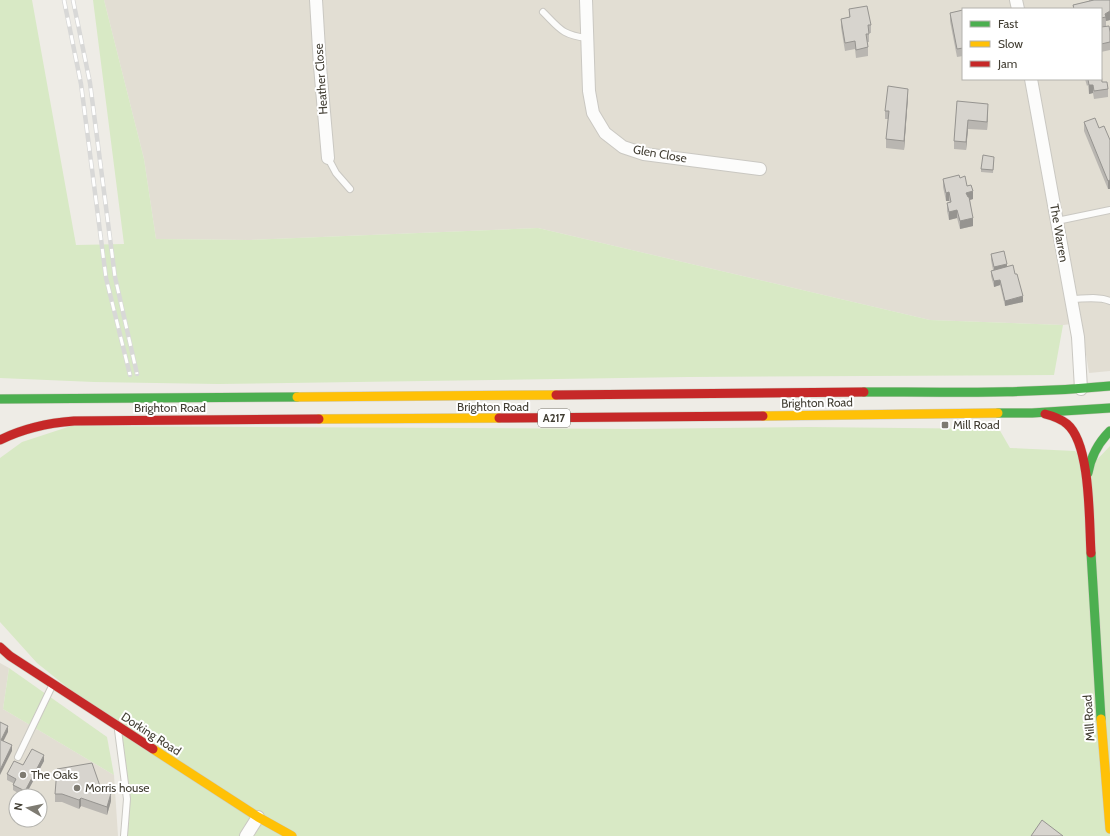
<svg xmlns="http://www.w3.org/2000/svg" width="1110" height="836" viewBox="0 0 1110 836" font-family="Cabin,sans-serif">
	<rect width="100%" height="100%" fill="#eeece6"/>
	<g fill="#e2ded3" fill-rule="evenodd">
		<path d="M104,0H1110V371L1089,373L1081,323L1063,325L930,320L538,228L249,240L156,239L144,159ZM963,9H1101V79H963Z"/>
		<path d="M0,663L9,668L3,709L114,775L118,836H0ZM16,796H40V820H16Z"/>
	</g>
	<g fill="#d8e9c5">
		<path d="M0,0H32L76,245L124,244L93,0H104L144,159L156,239L249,240L538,228L930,320L1063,325L1054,375L688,377L218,384L94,382L0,378Z"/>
		<path d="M71,426L635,429L809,427L999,429L1010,448L1075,451L1089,468L1110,446V836H124L127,799L118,728L37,663L0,622V458L22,442Z"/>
		<path d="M9,668L107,737L114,775L3,709Z"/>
	</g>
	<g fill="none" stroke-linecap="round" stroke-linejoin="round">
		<defs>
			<g id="lane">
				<path d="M543,12C560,29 562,35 587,38"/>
				<path d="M328,158L336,173L350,189"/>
				<path d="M1057,221L1110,210"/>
				<path d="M1071,299C1083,299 1099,296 1110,301"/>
				<path d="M118,730L127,799L124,836"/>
				<path d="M18,757L52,686"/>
			</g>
			<g id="street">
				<path d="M316,0L320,66L328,158"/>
				<path d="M586,0L589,91L593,113L605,133L623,147L644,154L760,169"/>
				<path d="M1016,0L1018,9"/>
				<path d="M1031,79L1078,337L1081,389"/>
				<path d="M246,836L258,817"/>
			</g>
			<g id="fast">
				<path d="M864,392C945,392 1028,394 1110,386"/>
				<path d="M0,399L297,397"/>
				<path d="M998,413H1032L1110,408"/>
				<path d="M1088,473C1091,456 1098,443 1110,431"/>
				<path d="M1091,553L1101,719"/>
			</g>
			<g id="slow">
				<path d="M297,397L556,395"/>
				<path d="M763,416L998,413"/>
				<path d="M319,419L499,418"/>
				<path d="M1101,719L1110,829"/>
				<path d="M153,749L258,817L292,836"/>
			</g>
			<g id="jam">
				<path d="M556,395L864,392"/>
				<path d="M1045,414C1053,416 1061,419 1067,424C1091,444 1089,522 1091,553"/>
				<path d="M499,418L763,416"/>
				<path d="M0,440C24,428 48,423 74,421L319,419"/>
				<path d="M0,647L10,656L153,749"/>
			</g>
		</defs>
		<use href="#lane" stroke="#cac8c2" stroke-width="8"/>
		<use href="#street" stroke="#cac8c2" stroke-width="14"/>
		<use href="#fast" stroke="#cdcabd" stroke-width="10"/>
		<use href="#slow" stroke="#cdcabd" stroke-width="10"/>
		<use href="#jam" stroke="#cdcabd" stroke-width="10"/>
		<use href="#lane" stroke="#fcfcfb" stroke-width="6"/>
		<use href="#street" stroke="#fcfcfb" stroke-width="12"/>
		<use href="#fast" stroke="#4caf50" stroke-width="9"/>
		<use href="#slow" stroke="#ffc107" stroke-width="9"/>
		<use href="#jam" stroke="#c62828" stroke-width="9"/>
		<defs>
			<g id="rail">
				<path d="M64,0L81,84L106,278L130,375"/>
				<path d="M73,0L90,83L115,277L137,374"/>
			</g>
		</defs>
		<use href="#rail" stroke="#d8d8d7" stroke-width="4.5"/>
		<use href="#rail" stroke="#fff" stroke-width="3" stroke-dasharray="9" stroke-linecap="butt"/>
	</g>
	<g fill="#b9b6b1">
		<path d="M1089,0H1110V20L1106,21V26L1101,27V9H1073V5L1089,1Z"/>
		<path d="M849,9L871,25V33H869V42H867L868,47V56L856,58L855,49L845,51L841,27V19L849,17Z"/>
		<path d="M963,10V56L957,57L950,21V13Z"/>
		<path d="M1101,27L1110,32V50L1101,52Z"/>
		<path d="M1085,79H1101L1102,82L1108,89V97L1094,99L1093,93L1089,94L1088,85L1087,86Z"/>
		<path d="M908,97L904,150L886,148V139L888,119H885V111Z"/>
		<path d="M957,101L988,112L987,130L968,129L966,150L954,149V141Z"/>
		<path d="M1084,122L1099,128L1110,140V189H1108L1084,131Z"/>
		<path d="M994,160L993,173L981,172V169Z"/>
		<path d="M960,178L967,186L973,199L970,200L973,226L960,229L957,218L949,220L947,211V203L950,202L949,201H946L943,187V179Z"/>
		<path d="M991,254L1007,267L1023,302L1005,306L1000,285L994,287L991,276V271L993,270L991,260Z"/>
		<path d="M44,761L25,796H23L13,790V783L7,780V774L23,765Z"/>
		<path d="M101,789L111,801L107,815L81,806L79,809L62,802H55V794Z"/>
	</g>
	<g fill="#969490">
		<path d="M1110,11V20L1106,21L1105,14Z"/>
		<path d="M1089,85H1093V93L1089,94Z"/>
		<path d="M908,89V97L904,150V141Z"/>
		<path d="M988,104V112L987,130V122Z"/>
		<path d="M968,120V129L966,150V142Z"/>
		<path d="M1110,180V189H1108V181Z"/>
		<path d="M973,191V199L966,201V193Z"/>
		<path d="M949,192V201H946V193Z"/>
		<path d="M957,210V218L949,220V212Z"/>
		<path d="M973,218V226L960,229V221Z"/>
		<path d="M1007,264V269L994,273V267Z"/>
		<path d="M1000,280V285L994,287V281Z"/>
		<path d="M1023,296V302L1005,306V301Z"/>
		<path d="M8,726V732L1,746V740Z"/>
		<path d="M12,745V751L0,775V770Z"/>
		<path d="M44,755V761L25,796V791Z"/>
		<path d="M111,793V801L107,815V807Z"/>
		<path d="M81,798V806L79,809V800Z"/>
	</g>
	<g fill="#d7d4ce" stroke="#969490">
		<path d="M1094,0H1110V11L1105,14L1106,17L1101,18V9H1074L1073,5Z"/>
		<path d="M867,6L871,25H868L869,34H866L868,47L856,50L855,41L845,43L841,19L850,17L849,9Z"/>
		<path d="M963,10V48L957,49L950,13Z"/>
		<path d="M1109,26L1110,32V42L1101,44V27Z"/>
		<path d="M1101,73L1102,82H1107L1108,89L1094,91L1093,85H1089L1088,79H1101Z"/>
		<path d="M888,86L908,89L904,141L886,139L889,111H885Z"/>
		<path d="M957,101L988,104L987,122L968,120L966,142L954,141Z"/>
		<path d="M1095,118L1099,128L1104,126L1110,140V180L1108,181L1084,122Z"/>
		<path d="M983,155L994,157L993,170L981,169Z"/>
		<path d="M959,175L960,178L965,176L967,186L971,185L973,191L966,193L968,197H969L973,218L960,221L957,210L949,212L947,203L951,202L949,192L946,193L943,179Z"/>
		<path d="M1004,251L1007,264L994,267L991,254Z"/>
		<path d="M1013,265L1015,274H1017L1023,296L1005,301L1000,280L994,281L991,271Z"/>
		<path d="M0,722L8,726L1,740L12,745L0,770Z"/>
		<path d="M32,749L44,755L25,791L13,785L16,779L7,774L14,761L23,765Z"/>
		<path d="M92,763L101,789L111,793L107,807L81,798L79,800L62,794H55L57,769Z"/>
		<path d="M1042,820L1063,836H1031Z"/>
	</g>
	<g fill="#7e7b72" stroke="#fff" stroke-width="1.5">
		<rect x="941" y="421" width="8" height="8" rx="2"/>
		<circle cx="23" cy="775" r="4"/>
		<circle cx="77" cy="788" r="4"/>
	</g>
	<g text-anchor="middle" stroke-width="4" stroke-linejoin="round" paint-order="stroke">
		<rect fill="#fff" stroke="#7b7870" stroke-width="1" x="538" y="409" width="32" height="18" rx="3"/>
		<g font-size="11" font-weight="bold" fill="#423e33">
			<text x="554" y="422">A217</text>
		</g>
		<g font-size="12" fill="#423e33" stroke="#fff">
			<text transform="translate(321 79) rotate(-94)" y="4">Heather Close</text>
			<text transform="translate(660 154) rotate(10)" y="4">Glen Close</text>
			<text transform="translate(1059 233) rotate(80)" y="4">The Warren</text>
			<text transform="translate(817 403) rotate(-1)" y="4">Brighton Road</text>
			<text x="493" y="411">Brighton Road</text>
			<text x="170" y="412">Brighton Road</text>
			<text transform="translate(1089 718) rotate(-94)" y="4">Mill Road</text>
			<text transform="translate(151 734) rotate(33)" y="4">Dorking Road</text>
		</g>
		<g font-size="12" fill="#423e33" stroke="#fff" text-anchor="start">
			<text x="953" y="429">Mill Road</text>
			<text x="31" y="779">The Oaks</text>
			<text x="85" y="792">Morris house</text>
		</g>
	</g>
	<rect x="962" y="8" width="140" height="72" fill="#ffffff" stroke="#b3b2ad"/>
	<rect x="970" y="21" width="20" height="6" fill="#4caf50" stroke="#b3b2ad"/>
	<text x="998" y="28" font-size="12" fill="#423e33">Fast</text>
	<rect x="970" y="41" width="20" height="6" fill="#ffc107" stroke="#b3b2ad"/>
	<text x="998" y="48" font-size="12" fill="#423e33">Slow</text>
	<rect x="970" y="61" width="20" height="6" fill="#c62828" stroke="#b3b2ad"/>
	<text x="998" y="68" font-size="12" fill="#423e33">Jam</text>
	<g transform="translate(28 808) rotate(279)"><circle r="19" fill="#ffffff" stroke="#b3b2ad"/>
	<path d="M0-3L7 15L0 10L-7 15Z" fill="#7e7b72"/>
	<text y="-6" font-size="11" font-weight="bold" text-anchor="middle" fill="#423e33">N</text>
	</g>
</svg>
